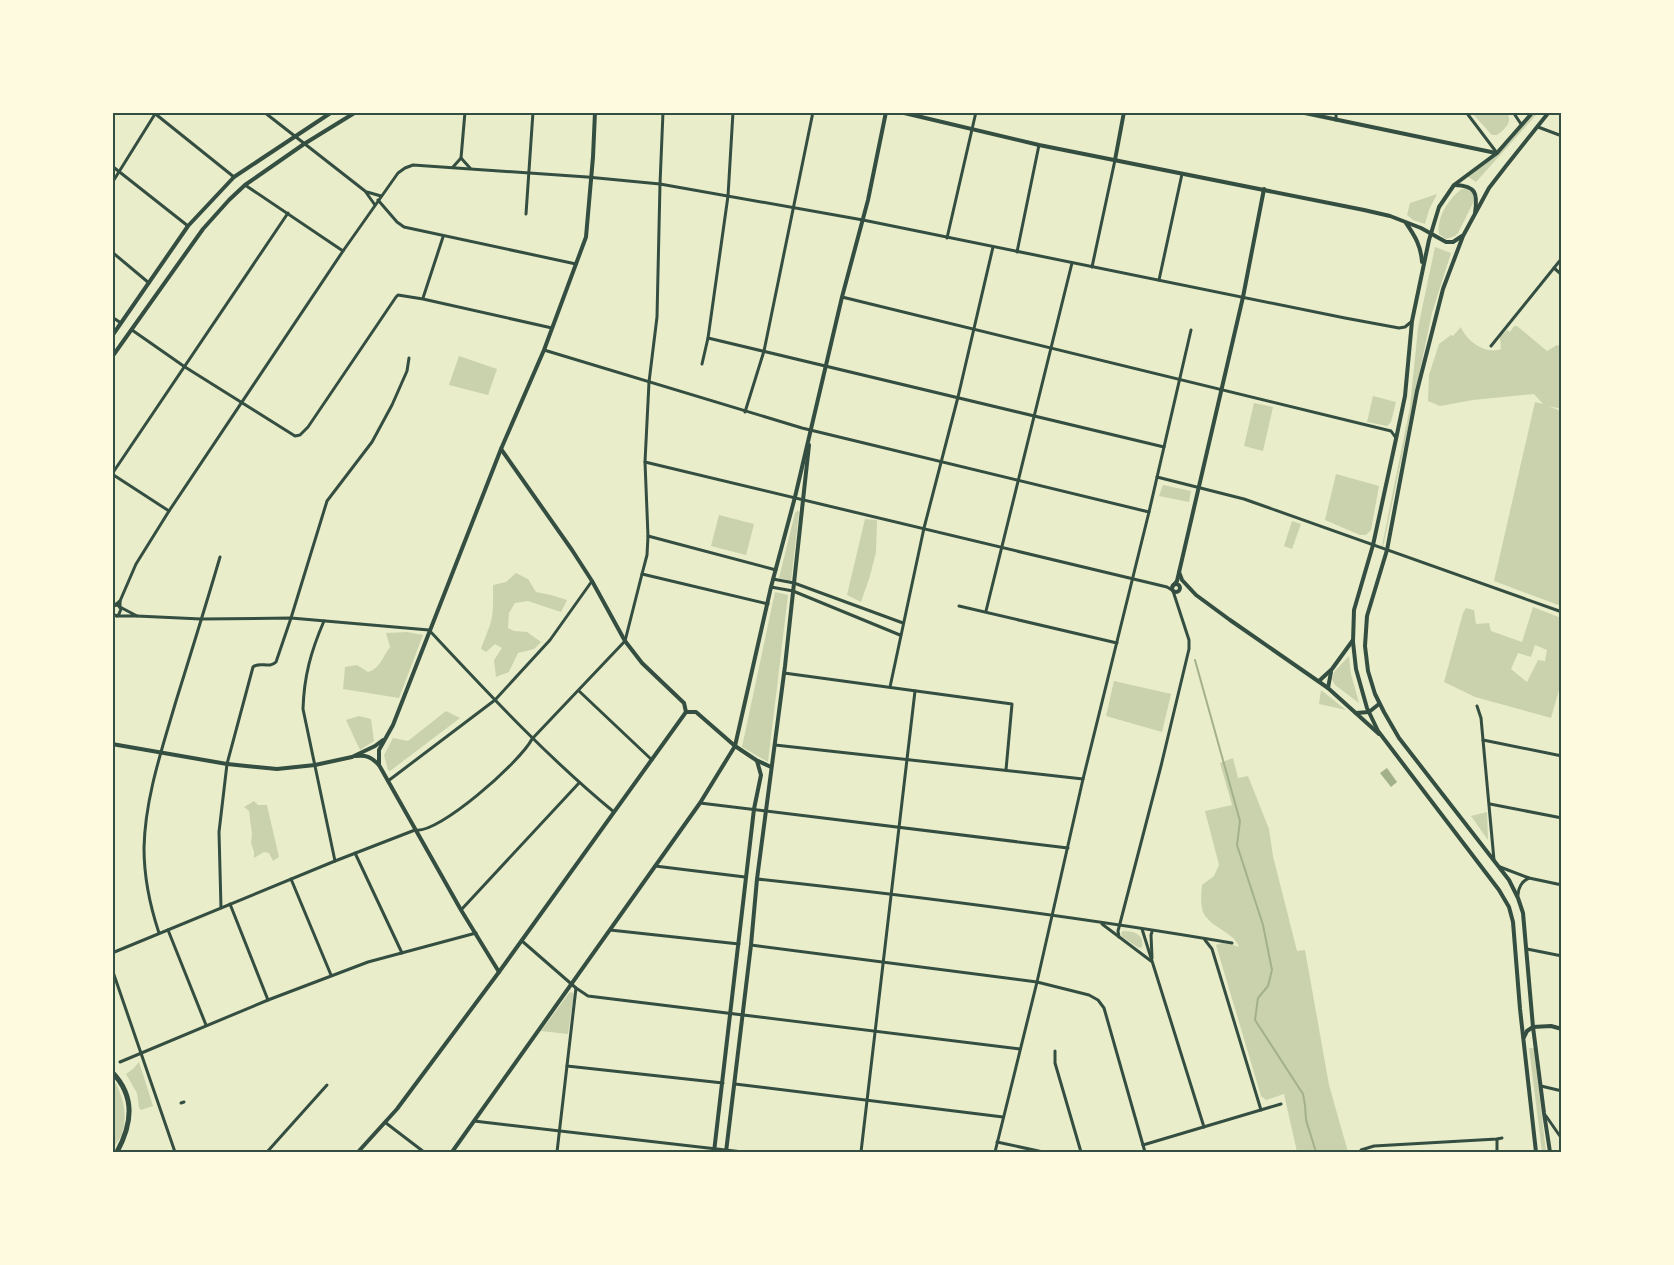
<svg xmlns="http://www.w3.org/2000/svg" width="1674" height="1265" viewBox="0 0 1674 1265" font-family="'Roboto Condensed',sans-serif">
	<rect width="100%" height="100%" fill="#e9edc9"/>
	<g fill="#cad2ad" fill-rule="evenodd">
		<path d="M1472,113H1507C1513,122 1505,129 1497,135H1492Z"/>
		<path d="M1535,113H1538L1476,182L1467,176L1508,144Z"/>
		<path d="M1462,189H1466L1473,193L1474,201L1458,233L1455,236L1446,239L1439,234C1436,218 1449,198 1462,189Z"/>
		<path d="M1437,194L1429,210L1425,224L1413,220L1407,215L1410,203Z"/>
		<path d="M1435,247L1451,253L1432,313L1383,547L1382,546L1410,407L1418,328Z"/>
		<path d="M1514,326H1517L1547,351L1557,345L1561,346V409L1548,406L1561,411V606L1494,581L1535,402L1543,404L1534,394L1473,400L1440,406L1428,401L1429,375L1439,344L1451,335L1453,336L1461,327C1466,341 1486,355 1501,349L1500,337L1507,330L1510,332Z"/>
		<path d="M459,356L497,369L488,395L449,385Z"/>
		<path d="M1373,396L1396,402L1391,422L1387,426L1367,422Z"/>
		<path d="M1254,403L1273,407L1263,451L1244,446Z"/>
		<path d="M1336,474L1379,486L1371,530L1366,535H1360L1325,520Z"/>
		<path d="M1163,485L1191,491L1189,502L1159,496Z"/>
		<path d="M798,510L799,513L791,581L779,578L795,513Z"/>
		<path d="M719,515L754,524L746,555L711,546Z"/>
		<path d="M865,519L877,520L876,552L870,576L861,602L847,595Z"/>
		<path d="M1292,521L1301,524L1292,549L1284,546Z"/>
		<path d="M516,573L528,579L536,592L551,595L567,600L561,612L528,601L515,603L509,613L508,628L514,631L527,632L541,642L534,649L518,653L509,672L496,677L494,660L502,648L495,644L486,652L481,649C484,640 487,633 490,625C494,613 493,598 493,585L506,582Z"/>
		<path d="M775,592L788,595L768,762L742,747Z"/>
		<path d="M1533,607L1561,618V683L1551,718L1475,697L1444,682L1463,613L1466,608L1474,610L1476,624L1489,623L1491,631L1522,642ZM1535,645L1547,650L1545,661L1538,660L1527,682L1511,669L1518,653L1531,657Z"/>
		<path d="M407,632L423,635L399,698L343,689L345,667L357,665L368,672C380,669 383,656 390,647L386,633Z"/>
		<path d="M1349,656L1351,674L1359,703L1335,685L1332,679L1334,672Z"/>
		<path d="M1114,681L1171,694L1162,732L1106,716Z"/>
		<path d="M1321,690L1346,710L1319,704Z"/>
		<path d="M446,711L460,718L390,771L388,770L384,755L393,738L408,741Z"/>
		<path d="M359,716L371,719L374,741L360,750L346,720Z"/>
		<path d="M1233,758L1238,778L1248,776L1269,829L1273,856L1297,951L1305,950L1329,1085L1348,1152H1297L1284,1094L1266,1100L1261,1096L1216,945C1224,941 1233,945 1239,947C1234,932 1213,929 1204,914C1200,907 1201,894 1202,885L1214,876L1219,865L1205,811L1232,805L1220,763Z"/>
		<path d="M254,801L258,805H267L279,857L273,861L269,853L264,852L254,858V852L251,843L252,834L249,811L244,807Z"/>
		<path d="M1487,812L1488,840L1471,816Z"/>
		<path d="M1123,931C1134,931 1144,934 1142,947L1139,948L1122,937L1121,933Z"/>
		<path d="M572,992L574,994L568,1034L541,1031L569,993Z"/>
		<path d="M1529,1048H1534L1546,1152H1542Z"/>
		<path d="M139,1062L153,1106L141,1110L139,1108L137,1093L126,1074L133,1069Z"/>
		<path d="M113,1079C123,1094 129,1118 121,1136C119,1140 115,1145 113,1149Z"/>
	</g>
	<path fill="#a3b18a" d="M1387,768L1397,782L1391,787L1380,773Z"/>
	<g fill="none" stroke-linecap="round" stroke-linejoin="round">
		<path stroke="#a3b18a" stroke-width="2" d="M1195,660L1240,821L1237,845L1263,925L1272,970L1268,986L1258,998L1255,1020L1303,1094L1305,1105L1306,1120L1316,1152"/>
		<g stroke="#344e41" stroke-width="3">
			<path d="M153,112L234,177"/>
			<path d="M264,112L365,191L375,205"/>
			<path d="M1336,112V120"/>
			<path d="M1466,112L1497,153"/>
			<path d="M1513,112L1521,124"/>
			<path d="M1538,127L1562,136"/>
			<path d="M461,158L470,168"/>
			<path d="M112,166L188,226"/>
			<path d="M453,167L461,158L465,112"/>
			<path d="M112,183L155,114"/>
			<path d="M245,185L343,251"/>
			<path d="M367,192L381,196"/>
			<path d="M378,200L397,222L404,227L576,264"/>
			<path d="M526,214L533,112"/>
			<path d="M947,238L976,112"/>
			<path d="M112,252L149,283"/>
			<path d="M1017,252L1039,145"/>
			<path d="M1092,267L1115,160"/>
			<path d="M1554,268L1562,275"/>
			<path d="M1159,280L1182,174"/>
			<path d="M842,297L1391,431L1396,438"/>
			<path d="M423,298L443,237"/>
			<path d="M112,317L121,323"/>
			<path d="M132,330L185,367L295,436L300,435L308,427L396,297L398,295L423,299L552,328"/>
			<path d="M708,338L1164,447"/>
			<path d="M1491,346L1562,258"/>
			<path d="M544,350L802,428L1149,512"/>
			<path d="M702,364L708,338L728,196L733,112"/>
			<path d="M745,412L764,351L813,112"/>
			<path d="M645,462L1167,587L1172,590"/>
			<path d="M112,474L288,213"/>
			<path d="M112,474L169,511"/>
			<path d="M1157,477L1244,499L1562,612"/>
			<path d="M648,536L776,570"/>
			<path d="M642,574L768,604"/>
			<path d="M773,579L794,583L903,623"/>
			<path d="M771,587L793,591L900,635"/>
			<path d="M120,601L136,564L169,511L343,251L398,173L405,168L413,165L587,177L660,184L863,220L1345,318L1399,328L1405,327L1411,322"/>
			<path d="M115,605L120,601V607L137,616H117"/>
			<path d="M112,606L118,605L121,609L119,614L117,616L112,614"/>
			<path d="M959,606L1117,643"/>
			<path d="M986,611L1072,263"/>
			<path d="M137,616L201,619L291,618L429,630C488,693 547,757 614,812"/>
			<path d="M324,621C311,651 304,676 303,709L335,861"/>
			<path d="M784,673L1012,704L1006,770"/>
			<path d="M890,687L924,528L958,397L993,247"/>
			<path d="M579,691L652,760"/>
			<path d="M1477,706L1481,718L1494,860"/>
			<path d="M1483,740L1562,756"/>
			<path d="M775,745L1083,779"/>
			<path d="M388,781L495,700L550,640L592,581"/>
			<path d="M700,803L1068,848"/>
			<path d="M1490,804L1562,818"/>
			<path d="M355,853L402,953"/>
			<path d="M655,866L745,877"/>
			<path d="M1500,867L1529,878L1562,885"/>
			<path d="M291,879L331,975"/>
			<path d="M757,879C915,896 1074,916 1232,943"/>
			<path d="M1518,895C1518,888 1522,881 1529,878"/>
			<path d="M230,904L268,1000"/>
			<path d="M221,908L219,832L227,764L253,667C260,661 269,669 276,662L291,618L327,501L372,442L392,405L407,371L409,358"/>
			<path d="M461,910L579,783"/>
			<path d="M1102,924L1151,961"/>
			<path d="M1142,929L1204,1127"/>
			<path d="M168,930L206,1025"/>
			<path d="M610,930L739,944"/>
			<path d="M1152,932L1151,935L1152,958"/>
			<path d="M159,933C150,906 144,877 144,848C145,798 162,749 176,701C191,653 206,605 220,557"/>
			<path d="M1119,937L1118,931L1161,766L1189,649V640L1173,591"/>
			<path d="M1205,940L1212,949L1261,1110"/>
			<path d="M522,941L576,988L588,996L1020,1049"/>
			<path d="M751,945L1037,982L1089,995L1098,1000L1104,1008L1145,1152"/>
			<path d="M1527,949L1562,956"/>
			<path d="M112,953L335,861L415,830C438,835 521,761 532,739L625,641L642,574L647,555L648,536L645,462L649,382L657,317L660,184L663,112"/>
			<path d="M112,969L175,1152"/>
			<path d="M1055,1051V1063L1081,1152"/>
			<path d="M120,1062L268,1000L368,962L476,933"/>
			<path d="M567,1066L723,1083"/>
			<path d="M735,1084L1003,1117"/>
			<path d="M1541,1086L1562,1091"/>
			<path d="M181,1103L184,1102"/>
			<path d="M1546,1116L1562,1139"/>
			<path d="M474,1121L743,1152"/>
			<path d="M386,1123L424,1152"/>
			<path d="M1497,1139V1152"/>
			<path d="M997,1142L1043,1152"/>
			<path d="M1143,1145L1281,1104"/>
			<path d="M1361,1150L1374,1146L1497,1139L1502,1138"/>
			<path d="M267,1152L327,1085"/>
			<path d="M557,1152L576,988"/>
			<path d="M861,1152L915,691"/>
			<path d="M995,1152L1037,982L1083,779L1149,512L1191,330"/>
		</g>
		<g stroke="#344e41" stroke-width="4">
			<path d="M1115,160L1124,112"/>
			<path d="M501,449L572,550L592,581L625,641L642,663L684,703L686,712"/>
			<path d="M1179,572L1182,580L1196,595L1230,620L1328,688L1379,734"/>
			<circle cx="1176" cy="588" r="4"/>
			<path d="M1173,586L1177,581L1243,297L1264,189"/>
			<path d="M1319,681L1332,669L1353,640"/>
			<path d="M1328,688L1331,672"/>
			<path d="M112,744L227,764L277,769L315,765L352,757L375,746L383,740"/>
			<path d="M356,756C367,755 371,757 379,765L461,910L499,972"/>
			<path d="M379,765V750L393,725L501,449L544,350L586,237L593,157L595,112"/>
			<path d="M1533,1027L1551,1026L1562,1029"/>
		</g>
		<g stroke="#344e41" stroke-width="4">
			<path d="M900,112L1039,145L1364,210L1390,216L1421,228L1446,242H1453L1462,236"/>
			<path d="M1300,112L1496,153"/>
			<path d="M1533,112L1497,153L1454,185L1439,207L1429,240L1412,321L1405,396L1396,439L1373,545L1354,610L1353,642L1356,669L1367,708L1378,731L1499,890L1509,907L1513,922L1520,1009L1536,1152"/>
			<path d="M1549,112L1506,166L1489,188L1463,236L1443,289L1417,391L1387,550L1367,616L1365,646L1368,671L1375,694L1384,712L1399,738L1509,880L1518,898L1523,913L1533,1027L1544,1113L1550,1152"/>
			<path d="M1455,185C1476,186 1478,193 1475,213"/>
			<path d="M1406,223C1415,236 1421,246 1422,262"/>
			<path d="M112,336L188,226L234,177L332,112"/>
			<path d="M112,357L203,229L229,200L245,185L304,144L356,112"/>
			<path d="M1356,713L1369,712L1379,704"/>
			<path d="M1524,1037L1527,1031L1533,1027"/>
			<path d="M358,1152L397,1109L499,972L686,712H696L735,746L756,760L771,767"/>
			<path d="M452,1152L700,803L735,746L771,587L795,497L842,297L868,200L886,112"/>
			<path d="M714,1152L754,809L761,775L757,761"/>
			<path d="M726,1152L751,945L757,879L785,666L809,445"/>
		</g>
		<path stroke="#344e41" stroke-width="5" d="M112,1072C136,1097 132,1124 117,1152"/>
	</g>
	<rect width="1674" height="1265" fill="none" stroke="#fefae0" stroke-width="228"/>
	<rect x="114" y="114" width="1446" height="1037" fill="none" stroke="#344e41" stroke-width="2"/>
</svg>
